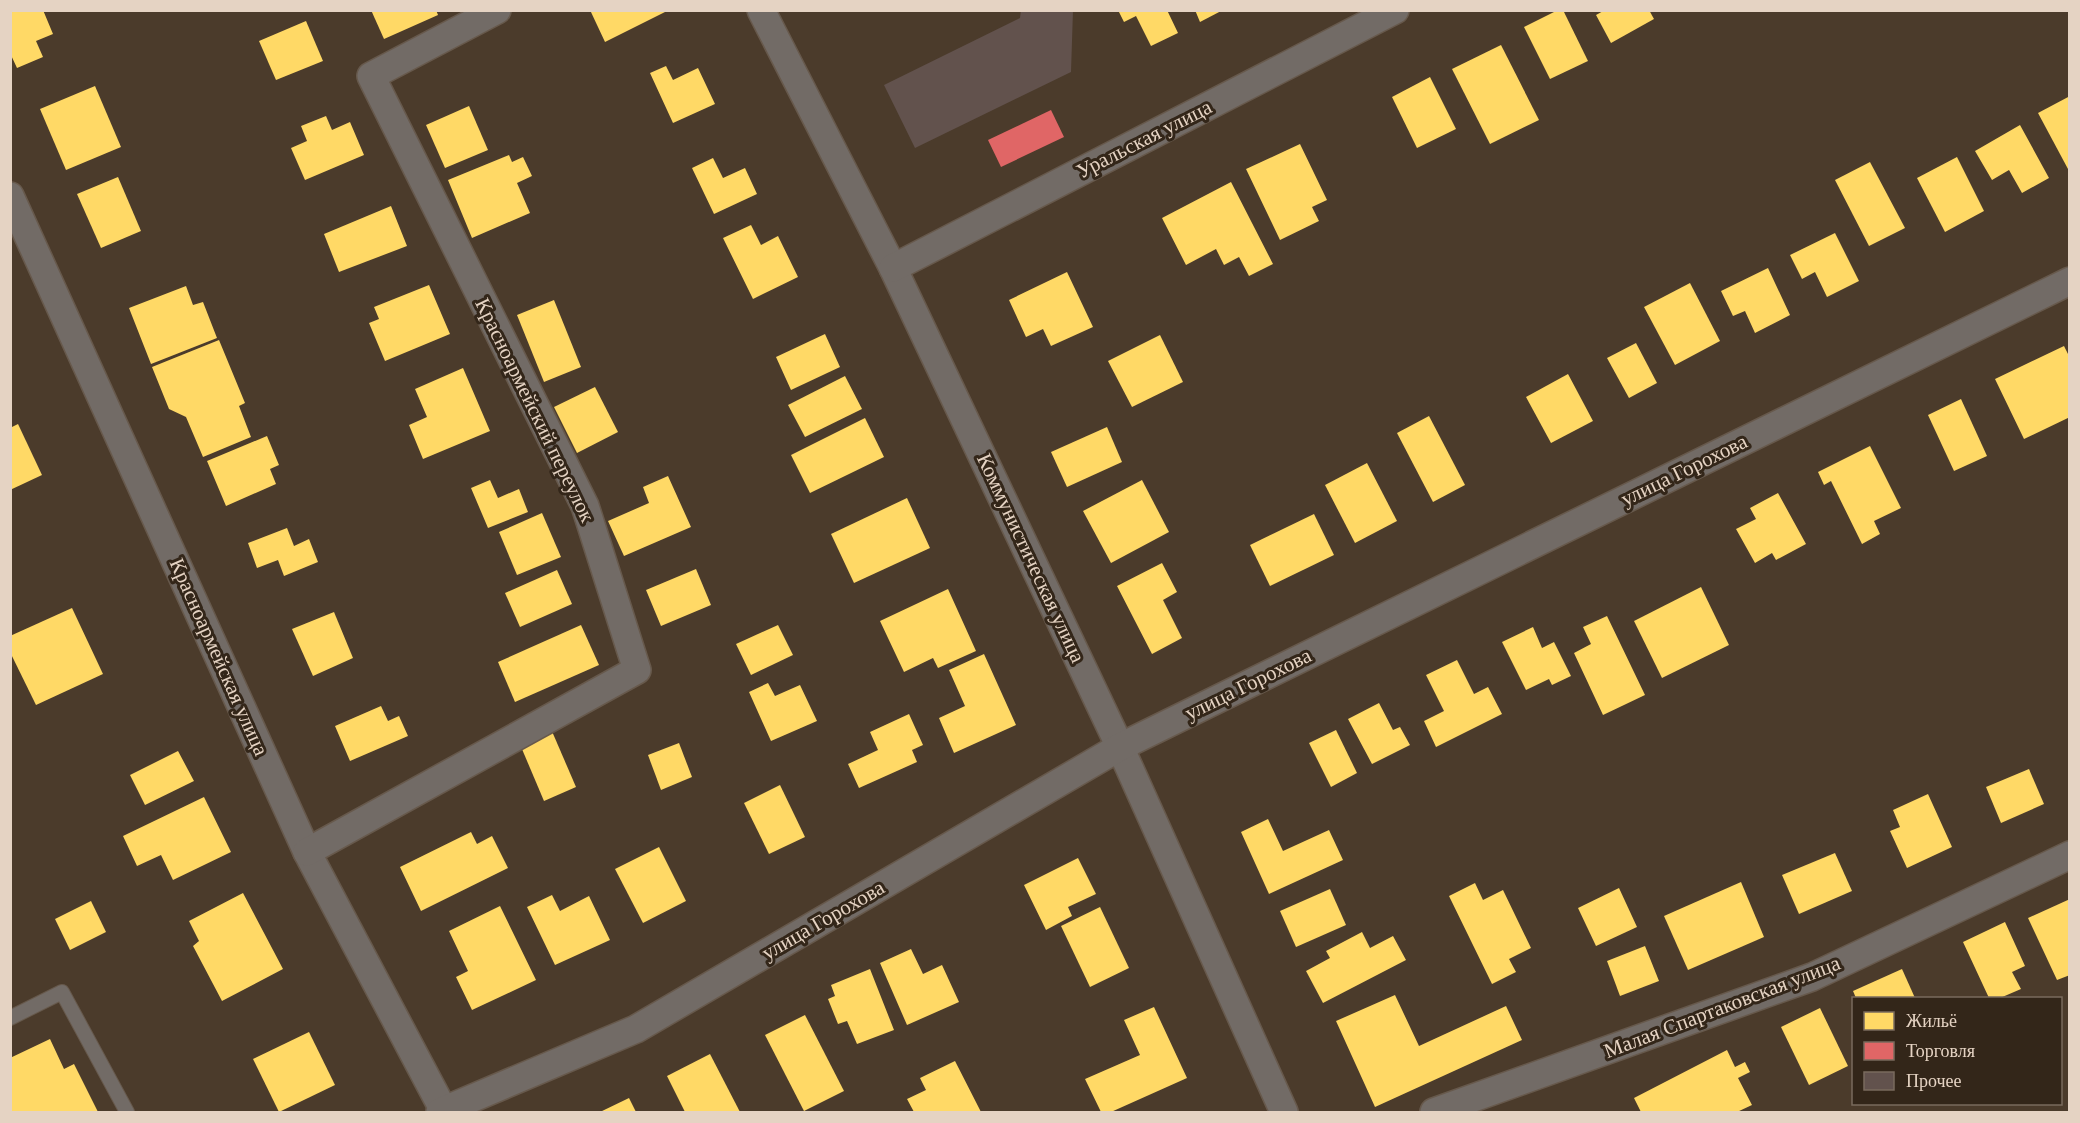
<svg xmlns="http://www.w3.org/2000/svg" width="2080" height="1123" viewBox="0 0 2080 1123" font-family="'Times New Roman',serif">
	<rect width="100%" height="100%" fill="#4b3b2b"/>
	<g fill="#ffd966">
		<path d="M10,10H43L53,34L36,41L43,57L17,68L10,53Z"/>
		<path d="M371,10H436L438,15L384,39Z"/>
		<path d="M590,10H669L605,42Z"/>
		<path d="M1118,10H1167L1178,33L1151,46L1136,16L1124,22Z"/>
		<path d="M1195,10H1223L1200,22Z"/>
		<path d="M1558,10H1563L1588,61L1550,79L1524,27Z"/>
		<path d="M1605,10H1649L1654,19L1611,43L1596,15Z"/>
		<path d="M306,21L323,61L276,80L259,41Z"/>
		<path d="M1501,45L1539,120L1490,144L1452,69Z"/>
		<path d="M666,66L673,80L698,68L715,104L673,123L650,73Z"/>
		<path d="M1430,77L1456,129L1417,148L1392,97Z"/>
		<path d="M95,86L121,147L66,170L40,109Z"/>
		<path d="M2070,96V168L2068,169L2038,113Z"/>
		<path d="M469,106L488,150L445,168L426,125Z"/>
		<path d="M326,116L332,130L350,122L364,155L305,180L291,148L307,141L301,126Z"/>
		<path d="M2020,125L2049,178L2022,193L2009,170L1992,180L1975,151Z"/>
		<path d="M1300,144L1327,200L1312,207L1319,221L1280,240L1246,169Z"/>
		<path d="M509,155L512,162L523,157L532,176L517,183L530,213L472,238L448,180Z"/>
		<path d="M1957,157L1984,211L1945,232L1917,178Z"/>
		<path d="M713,158L723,178L745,168L757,194L714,214L692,168Z"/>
		<path d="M1870,162L1905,228L1869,246L1835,180Z"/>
		<path d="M118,177L141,231L101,248L77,194Z"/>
		<path d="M1231,182L1273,264L1249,276L1239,257L1224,265L1216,249L1186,265L1162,218Z"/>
		<path d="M391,206L407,246L339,272L324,234Z"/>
		<path d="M751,225L761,245L778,236L798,277L753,299L723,238Z"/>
		<path d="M1835,233L1859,281L1827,297L1815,272L1802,279L1790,255Z"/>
		<path d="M1768,268L1790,315L1755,333L1745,311L1733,316L1721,291Z"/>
		<path d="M1067,272L1093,327L1051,346L1043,329L1026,337L1009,300Z"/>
		<path d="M1690,283L1720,341L1675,365L1644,307Z"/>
		<path d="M429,285L450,334L385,361L369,323L379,319L374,307Z"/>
		<path d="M186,286L193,305L203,302L217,338L151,364L129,308Z"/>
		<path d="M554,300L581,367L544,382L517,315Z"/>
		<path d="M825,334L840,367L791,390L776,357Z"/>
		<path d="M1160,335L1183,382L1132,407L1108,361Z"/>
		<path d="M219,340L245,403L239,406L251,437L203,457L186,417L169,409L152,367Z"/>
		<path d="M1636,343L1657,383L1629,398L1607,358Z"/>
		<path d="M2064,346L2070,358V402L2068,403L2070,417L2024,439L1995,379Z"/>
		<path d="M463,368L490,431L423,459L409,425L427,417L415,389Z"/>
		<path d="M1568,374L1593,421L1551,443L1526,397Z"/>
		<path d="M845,376L862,409L805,437L788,405Z"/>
		<path d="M595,387L618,432L577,453L554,407Z"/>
		<path d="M1961,399L1987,456L1954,471L1928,415Z"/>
		<path d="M1429,416L1465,485L1433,502L1397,433Z"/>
		<path d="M865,418L884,457L810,493L791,455Z"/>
		<path d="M18,424L42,475L10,490V428Z"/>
		<path d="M1107,427L1122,462L1067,487L1051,452Z"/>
		<path d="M267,436L279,465L270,469L276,484L226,506L207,461Z"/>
		<path d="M1870,446L1901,508L1874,521L1880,534L1862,544L1831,481L1824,485L1818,472Z"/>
		<path d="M1367,463L1397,521L1355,543L1325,485Z"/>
		<path d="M668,476L691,527L624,556L608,521L649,503L643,487Z"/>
		<path d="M490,480L498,498L519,489L528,512L488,528L471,488Z"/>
		<path d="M1142,480L1169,532L1111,563L1083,511Z"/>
		<path d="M1778,493L1806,544L1776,560L1772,553L1755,563L1736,529L1756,519L1750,508Z"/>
		<path d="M907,498L930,548L854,583L831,534Z"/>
		<path d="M542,513L561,557L517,575L499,532Z"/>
		<path d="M1314,514L1334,555L1270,586L1250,545Z"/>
		<path d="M287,528L294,546L309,539L318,562L284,576L278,560L257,568L248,543Z"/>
		<path d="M1162,563L1177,592L1163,600L1182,638L1152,654L1117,586Z"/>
		<path d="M696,569L711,605L661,626L646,590Z"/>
		<path d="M557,570L572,604L520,627L505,593Z"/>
		<path d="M1701,587L1729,645L1662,678L1634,621Z"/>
		<path d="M948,589L976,651L938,668L933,658L904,672L880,621Z"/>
		<path d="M72,608L103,674L36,705L10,652V636Z"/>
		<path d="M334,612L353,658L313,676L292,629Z"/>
		<path d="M1607,616L1645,695L1603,715L1574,653L1591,644L1583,627Z"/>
		<path d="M581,625L599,665L515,702L498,662Z"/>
		<path d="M778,625L793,655L751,675L736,644Z"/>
		<path d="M1533,627L1542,648L1554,642L1571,676L1552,685L1549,679L1526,690L1502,642Z"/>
		<path d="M984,654L1016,725L954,753L939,718L965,706L949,670Z"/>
		<path d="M1457,660L1474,694L1488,687L1502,714L1436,747L1424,721L1444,711L1426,675Z"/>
		<path d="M768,683L775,696L800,685L817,721L771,741L749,692Z"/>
		<path d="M1379,703L1393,730L1400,727L1410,745L1372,764L1348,719Z"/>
		<path d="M381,706L388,721L399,716L408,736L350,761L335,726Z"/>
		<path d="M909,714L923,745L912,750L917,762L859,788L848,764L878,750L870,732Z"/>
		<path d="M551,729L576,787L544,801L519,742Z"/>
		<path d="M1336,730L1357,773L1331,787L1309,743Z"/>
		<path d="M679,743L692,777L661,790L648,755Z"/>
		<path d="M178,751L194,781L145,805L130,775Z"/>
		<path d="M2029,769L2044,804L2001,823L1986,787Z"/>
		<path d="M780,785L805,837L769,854L744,803Z"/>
		<path d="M1928,794L1952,847L1907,868L1890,831L1900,827L1893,810Z"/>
		<path d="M204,797L231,852L173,880L161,855L137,866L123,836Z"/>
		<path d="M1268,819L1283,851L1329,830L1343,860L1269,894L1241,832Z"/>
		<path d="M471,832L477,844L492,836L508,868L421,911L400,867Z"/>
		<path d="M659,847L686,901L643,923L615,869Z"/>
		<path d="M1835,853L1852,891L1799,914L1782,875Z"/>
		<path d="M1078,858L1096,894L1068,907L1072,916L1046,930L1024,885Z"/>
		<path d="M1741,882L1764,937L1688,970L1664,916Z"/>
		<path d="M1475,883L1483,900L1503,890L1531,948L1509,959L1516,972L1492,984L1449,896Z"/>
		<path d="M1619,888L1637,927L1596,946L1578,908Z"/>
		<path d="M1330,889L1346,925L1296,947L1280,911Z"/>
		<path d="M243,893L283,969L222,1001L193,946L199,941L189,921Z"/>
		<path d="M552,895L560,911L589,896L610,940L555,965L527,907Z"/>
		<path d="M2070,899V975L2057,980L2028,918Z"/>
		<path d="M91,901L106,932L70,950L55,919Z"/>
		<path d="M500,906L536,980L472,1010L456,977L468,971L449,931Z"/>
		<path d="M1100,907L1129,968L1090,987L1061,926Z"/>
		<path d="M2005,922L2025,966L2012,972L2021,989L2000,998H1989L1963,942Z"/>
		<path d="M1362,932L1370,948L1393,936L1406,960L1323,1003L1306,971L1330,958L1326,951Z"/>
		<path d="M1645,946L1659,981L1620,996L1607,961Z"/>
		<path d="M911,949L923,974L942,965L959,1002L907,1025L880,963Z"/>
		<path d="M870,969L894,1030L857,1044L847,1021L838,1024L828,999L835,996L831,985Z"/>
		<path d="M1902,969L1915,998H1856L1853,991Z"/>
		<path d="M1395,995L1419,1046L1506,1006L1522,1040L1375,1107L1336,1021Z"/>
		<path d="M1154,1007L1187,1078L1111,1112H1101L1085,1079L1140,1055L1124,1020Z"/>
		<path d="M1820,1008L1848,1066L1809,1085L1781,1027Z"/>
		<path d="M805,1015L844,1091L804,1111L765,1035Z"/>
		<path d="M309,1032L335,1085L279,1112L253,1059Z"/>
		<path d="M50,1039L64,1069L74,1064L98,1112H10V1058Z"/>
		<path d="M1727,1050L1735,1067L1745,1062L1750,1072L1738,1078L1752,1105L1737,1112H1641L1634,1098Z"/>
		<path d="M710,1054L740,1112H685L667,1076Z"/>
		<path d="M955,1061L981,1112H914L907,1099L926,1090L920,1078Z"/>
		<path d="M629,1098L636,1112H600Z"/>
	</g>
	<path fill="#e06666" d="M1051,110L1064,137L1001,167L988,140Z"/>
	<path fill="#62524d" d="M1021,10H1073L1071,72L915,148L884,85L1020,18Z"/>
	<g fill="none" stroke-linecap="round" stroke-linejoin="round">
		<defs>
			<path id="lane" d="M10,1018L62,992L127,1112"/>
			<g id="street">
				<path d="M761,10L893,268L1120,747L1284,1112"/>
				<path d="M10,196L307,852L444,1111"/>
				<path d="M893,268L1395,10"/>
				<path d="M307,852L637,670L585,506L371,76L497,10"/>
				<path d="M440,1112L636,1029L1120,747L2070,281"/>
				<path d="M1434,1112L1812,977L2070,855"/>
			</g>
		</defs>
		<use href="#lane" stroke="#67594c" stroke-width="16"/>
		<use href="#street" stroke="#67594c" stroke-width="30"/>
		<use href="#lane" stroke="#726b66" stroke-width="14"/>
		<use href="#street" stroke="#726b66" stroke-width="27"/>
	</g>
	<g text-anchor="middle" stroke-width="6" stroke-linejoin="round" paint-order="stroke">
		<g font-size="21" fill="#e5d3c3" stroke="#332619">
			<text transform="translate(1144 139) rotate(-27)" y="7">Уральская улица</text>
			<text transform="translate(535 410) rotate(64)" y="7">Красноармейский переулок</text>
			<text transform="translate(1684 470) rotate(-26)" y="7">улица Горохова</text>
			<text transform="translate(1031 558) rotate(65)" y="7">Коммунистическая улица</text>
			<text transform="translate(219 657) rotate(66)" y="7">Красноармейская улица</text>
			<text transform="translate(1248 684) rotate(-26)" y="7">улица Горохова</text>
			<text transform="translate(823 920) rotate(-30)" y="7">улица Горохова</text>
			<text transform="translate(1722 1007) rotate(-21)" y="7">Малая Спартаковская улица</text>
		</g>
	</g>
	<rect width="2080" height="1123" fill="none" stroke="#e5d3c3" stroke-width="24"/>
	<rect x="1852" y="997" width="210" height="108" fill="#332619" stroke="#7a6b5d" stroke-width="1.5"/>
	<rect x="1864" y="1012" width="30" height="18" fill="#ffd966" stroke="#7a6b5d" stroke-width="1.5"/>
	<text x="1906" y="1027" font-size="18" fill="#e5d3c3">Жильё</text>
	<rect x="1864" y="1042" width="30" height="18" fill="#e06666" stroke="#7a6b5d" stroke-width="1.5"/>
	<text x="1906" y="1057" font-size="18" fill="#e5d3c3">Торговля</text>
	<rect x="1864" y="1072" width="30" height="18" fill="#62524d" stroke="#7a6b5d" stroke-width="1.5"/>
	<text x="1906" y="1087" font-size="18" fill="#e5d3c3">Прочее</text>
</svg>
